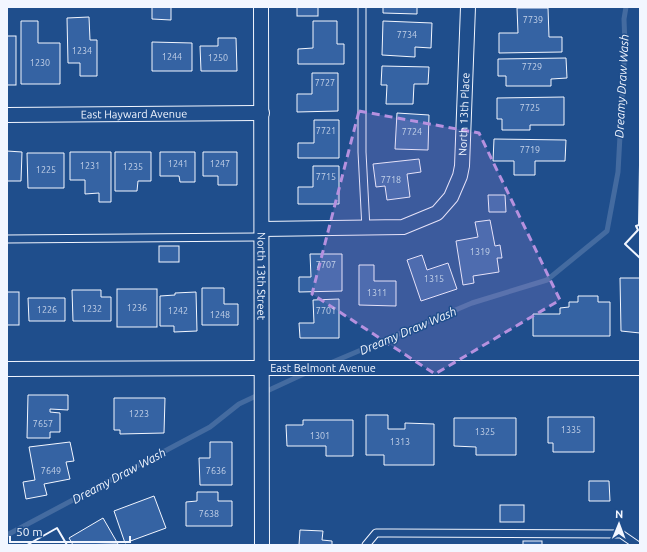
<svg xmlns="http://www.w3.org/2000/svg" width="647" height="552" viewBox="0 0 647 552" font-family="Ubuntu,sans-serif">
	<rect width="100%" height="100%" fill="#1f4e8c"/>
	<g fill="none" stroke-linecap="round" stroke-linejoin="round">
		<g stroke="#446ba0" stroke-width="5">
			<path d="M328,364L472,303L547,280L607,231L618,172L625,45L624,19L626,7"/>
			<path d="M7,535L210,427L239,404L308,372"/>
		</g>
	</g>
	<g fill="#3563a3" stroke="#f2f6ff">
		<path d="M152,7H171V20L152,19Z"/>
		<rect x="297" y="7" width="21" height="9"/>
		<path d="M383,7H417V14L383,13Z"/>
		<path d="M517,8H548L549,37H562V52L499,53V33H518Z"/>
		<path d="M89,17L90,40H97V76H80V63H68L67,18Z"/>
		<path d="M21,21H38V43H60V84H21Z"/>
		<path d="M313,21H337V44H344V64H298V49L313,48Z"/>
		<path d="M383,21L432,23L431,48L415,47V57L382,55Z"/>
		<rect x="7" y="36" width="9" height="49"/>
		<path d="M218,38H236L237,71H201L200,46H218Z"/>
		<path d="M152,42L192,43V71H152Z"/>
		<path d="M566,58L567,78L551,79V86H506V76H498V59Z"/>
		<path d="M382,66L429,67L428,84H414L413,104H386L387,85H381Z"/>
		<path d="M312,73H338V111L297,112V94H312Z"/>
		<path d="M564,97V125H530V130H502V119H497V98Z"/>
		<path d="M397,113L429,115L428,150L395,149Z"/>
		<path d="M314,120H339V158H298V143H314Z"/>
		<path d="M494,139L566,140L565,161H535V175H514V161H493Z"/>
		<path d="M7,151L22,152L21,181H7Z"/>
		<path d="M70,152H111V202H99V193L85,194V180H70Z"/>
		<path d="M115,152H151V181H138L137,191H115Z"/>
		<path d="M160,152H195V182H180L179,176H160Z"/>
		<path d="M203,152H237V185H218V176H203Z"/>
		<path d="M27,153H64V188H28Z"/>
		<path d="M419,159L421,172L407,174L410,197L387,200L385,186L376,187L373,164Z"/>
		<path d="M313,166H339V204H298V187H313Z"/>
		<path d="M488,195H505L506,212H489Z"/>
		<path d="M490,220L495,246L500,245L502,258H497L499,272L473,276L474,283L463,285L456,241L478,237L475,222Z"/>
		<rect x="159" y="246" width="20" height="16"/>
		<path d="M310,254H342V291L299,292V277H311Z"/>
		<path d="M422,255L427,270L448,263L457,289L421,301L407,260Z"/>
		<path d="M359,265H374V281H396V306L359,305Z"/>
		<path d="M620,278H640V333L621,331Z"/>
		<path d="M202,288H224V304H238V325H202Z"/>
		<rect x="117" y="289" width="40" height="38"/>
		<path d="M72,290H101V297H111V321H73Z"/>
		<rect x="7" y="292" width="12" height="33"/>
		<path d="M196,292L197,331L174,332V326H160V296L175,295V293Z"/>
		<path d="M578,296H598V302H610V336H533V314H560V308L569,307V302H578Z"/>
		<path d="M28,298H65V321H29Z"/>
		<path d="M339,299V338H300L299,323H314L313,300Z"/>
		<path d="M28,395H68V410L50,409V412L60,413V432H50V438H27Z"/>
		<path d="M114,398H165L164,433L120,434V430H114Z"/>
		<path d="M366,415H388V429H405V423L434,424V465H384V455H366Z"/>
		<path d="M548,417H594V452H553V443H548Z"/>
		<path d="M454,418H516V455H476V447L454,446Z"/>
		<path d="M303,420H353V456H326V446H287L286,425H303Z"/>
		<path d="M70,442L74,461L66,462L70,479L44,484L47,495L26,499L23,482L35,480L29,447Z"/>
		<path d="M210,442H232V485H200L199,458H210Z"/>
		<path d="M589,481H609L610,501H589Z"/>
		<path d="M197,492H218V501H232V526H186V502L197,501Z"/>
		<path d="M154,496L166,528L125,543L114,511Z"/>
		<rect x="500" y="505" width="24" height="17"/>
		<path d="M103,518L118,544L73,545L69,538Z"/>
		<path d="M300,530L323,531L322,540L332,541V545H299Z"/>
		<rect x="523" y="541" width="19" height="4"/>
	</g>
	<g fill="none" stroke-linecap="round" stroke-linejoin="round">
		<defs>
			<g id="service">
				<path d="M362,7V152L366,229"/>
				<path d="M7,239L262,237"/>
				<path d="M366,545L376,533H390L621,534L637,545"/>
			</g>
			<g id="minor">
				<path id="s1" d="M261,7L262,545"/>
				<path id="s2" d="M7,115L262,113"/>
				<path id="s3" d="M262,229L403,227L437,213L451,197L460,176L462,166L468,7"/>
				<path id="s4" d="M7,369L262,368H640"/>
			</g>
		</defs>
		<use href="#service" stroke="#f2f6ff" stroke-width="9"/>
		<use href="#minor" stroke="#f2f6ff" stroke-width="16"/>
		<use href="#service" stroke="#1f4e8c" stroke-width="7"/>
		<use href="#minor" stroke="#1f4e8c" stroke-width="14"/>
		<g stroke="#f2f6ff" stroke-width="2">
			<path d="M640,165L639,225L636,226L638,230L625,244L640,258"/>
			<path d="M27,545L57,528L67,545"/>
		</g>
	</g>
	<path fill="#b691df" fill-opacity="0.2" stroke="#b691df" stroke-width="3" stroke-dasharray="8 5" stroke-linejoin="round" d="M359,111L479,133L560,300L435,374L312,294Z"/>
	<g text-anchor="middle" stroke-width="3" stroke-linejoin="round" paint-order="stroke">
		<g font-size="9" fill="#c3d1e8">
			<text x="533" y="23">7739</text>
			<text x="407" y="38">7734</text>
			<text x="82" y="54">1234</text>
			<text x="172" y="60">1244</text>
			<text x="218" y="61">1250</text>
			<text x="40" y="66">1230</text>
			<text x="532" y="70">7729</text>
			<text x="325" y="86">7727</text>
			<text x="530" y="111">7725</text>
			<text x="326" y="134">7721</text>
			<text x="412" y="135">7724</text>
			<text x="530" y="153">7719</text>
			<text x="178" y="167">1241</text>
			<text x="220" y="167">1247</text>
			<text x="90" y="169">1231</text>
			<text x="133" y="170">1235</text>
			<text x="46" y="173">1225</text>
			<text x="326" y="180">7715</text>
			<text x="391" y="183">7718</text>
			<text x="480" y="255">1319</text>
			<text x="326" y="268">7707</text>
			<text x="434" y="282">1315</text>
			<text x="377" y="296">1311</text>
			<text x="137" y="311">1236</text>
			<text x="92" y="312">1232</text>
			<text x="47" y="313">1226</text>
			<text x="178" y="314">1242</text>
			<text x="326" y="314">7701</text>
			<text x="220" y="318">1248</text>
			<text x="139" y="417">1223</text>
			<text x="43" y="427">7657</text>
			<text x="571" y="433">1335</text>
			<text x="485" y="435">1325</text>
			<text x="320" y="439">1301</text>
			<text x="400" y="445">1313</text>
			<text x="51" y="474">7649</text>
			<text x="216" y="474">7636</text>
			<text x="209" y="517">7638</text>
		</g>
		<g font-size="11" fill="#f2f6ff" stroke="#1f4e8c">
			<text dy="4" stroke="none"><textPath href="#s2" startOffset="127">East Hayward Avenue</textPath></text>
			<text dy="4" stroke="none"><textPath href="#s3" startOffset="284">North 13th Place</textPath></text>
			<text dy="4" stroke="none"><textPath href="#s1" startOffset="269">North 13th Street</textPath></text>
			<text dy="4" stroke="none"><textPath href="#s4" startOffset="316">East Belmont Avenue</textPath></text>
		</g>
		<g font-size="12" font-style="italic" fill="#f2f6ff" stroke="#1f4e8c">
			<text transform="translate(622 86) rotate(-87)" y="4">Dreamy Draw Wash</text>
			<text transform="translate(408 331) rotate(-23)" y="4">Dreamy Draw Wash</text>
			<text transform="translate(119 476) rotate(-28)" y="4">Dreamy Draw Wash</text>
		</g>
	</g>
	<rect width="647" height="552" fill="none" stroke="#f2f6ff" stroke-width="16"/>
	<g transform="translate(619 524) rotate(1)" stroke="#1f4e8c" stroke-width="3" paint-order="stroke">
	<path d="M0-3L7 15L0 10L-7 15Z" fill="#f2f6ff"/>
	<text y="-6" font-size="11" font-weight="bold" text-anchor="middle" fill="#f2f6ff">N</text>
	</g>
	<path d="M10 536v6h120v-6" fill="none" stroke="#f2f6ff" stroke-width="2"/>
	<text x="16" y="536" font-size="12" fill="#f2f6ff" stroke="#1f4e8c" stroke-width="3" paint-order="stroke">50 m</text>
</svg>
